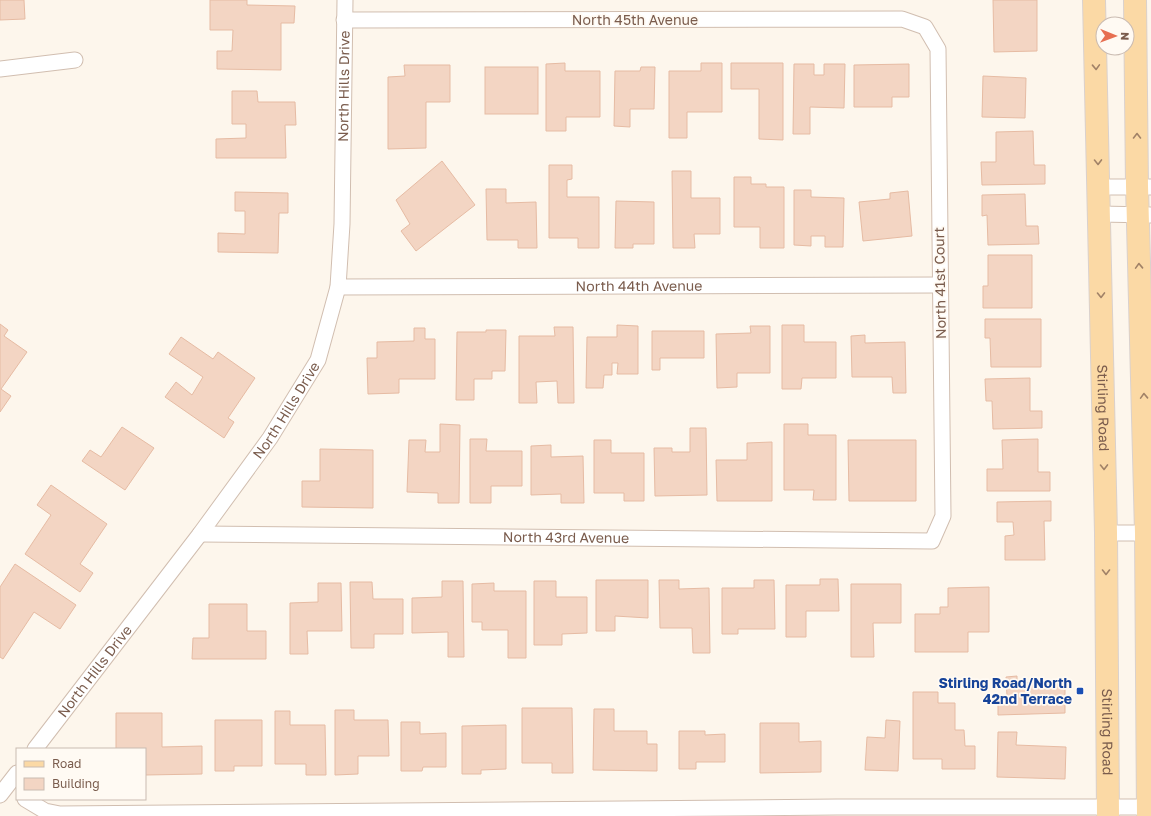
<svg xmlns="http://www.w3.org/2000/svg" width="1151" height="816" viewBox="0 0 1151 816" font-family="'Golos Text',sans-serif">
	<rect width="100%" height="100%" fill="#fdf6ec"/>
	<g fill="#f3d5c3" stroke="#e6bba3">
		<path d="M0,0H24L25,19L0,20Z"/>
		<path d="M210,0H247V5L295,6L294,23H281V70L217,69V51H232L233,30H210Z"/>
		<path d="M993,0H1037V51L994,52Z"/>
		<path d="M565,63V71H600V117H566V131H546V64Z"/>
		<path d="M701,63H722V112H687V138H669V71H701Z"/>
		<path d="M731,63H783V140L759,139V89H731Z"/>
		<path d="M794,64H814V75H824V64H845L844,108L810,107V134H793Z"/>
		<path d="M909,64V97H892V107H854V65Z"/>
		<path d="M404,65H450V102H426V148L388,149V77L405,76Z"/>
		<rect x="485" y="67" width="53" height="47"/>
		<path d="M641,67H655L654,109H630V127L614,126L615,71H640Z"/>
		<path d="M983,76L1026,78L1025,118L982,117Z"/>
		<path d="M232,91H257L258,102H295L296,125H285L286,158H216V139L246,138V124H232Z"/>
		<path d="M1033,131L1034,165H1045V184L982,185L981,162H996V132Z"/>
		<path d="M442,161L475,205L416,251L401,231L410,224L396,200Z"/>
		<path d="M549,165H572V179L567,180V197H599V248H578V238H549Z"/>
		<path d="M672,171H691V198H720V234H694L695,248H673Z"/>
		<path d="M734,177H751V184H766V187H784V248H760V227H734Z"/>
		<path d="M486,189H506V203L536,202L537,248H518V240H487Z"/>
		<path d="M794,190H811V197L844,198L843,247H825V236H811V246L794,245Z"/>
		<path d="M908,191L912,236L863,241L859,202L890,199V193Z"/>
		<path d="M235,192L288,193V213H279L278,253L218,252V233L245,234V211H235Z"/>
		<path d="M1025,194L1026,226H1038L1039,244L988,245L987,215L982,216V195Z"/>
		<path d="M616,201L654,202V244H633V248H615Z"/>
		<path d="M988,255H1032V308H983V286H988Z"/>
		<path d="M985,319H1041V367H991L990,338H985Z"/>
		<path d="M0,324L8,330L4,336L27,352L1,389L11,396L0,412Z"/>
		<path d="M617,325L638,326V374H617L618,363H612V375H604L603,388H586L587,337H617Z"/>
		<path d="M782,325H804V342H836V378H802L801,389H782Z"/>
		<path d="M750,326H770V373H737V387L717,388L716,334L751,333Z"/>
		<path d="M554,327H573L574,403H558L557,381L536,382L537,403H519V336H555Z"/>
		<path d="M414,328H425V339H435V379H399V393L368,394L367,358H377V342L414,341Z"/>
		<path d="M486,330H506L505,371H492V379H474V400H456L457,332H486Z"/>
		<path d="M652,331H704V358H660V370H652Z"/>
		<path d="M865,335V343L905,342L906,393H893L892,377H852L851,336Z"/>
		<path d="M181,337L213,359L218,352L255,378L228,418L234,422L224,438L165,397L176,382L192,395L203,377L169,354Z"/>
		<path d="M1030,378V411H1042V428L993,429L992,401H986L985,379Z"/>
		<path d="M440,424L460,425L459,503H438V493L407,492L409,440H426L425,452H440Z"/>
		<path d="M784,424H808V435H836V500H813L814,490H784Z"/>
		<path d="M122,427L154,448L125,490L82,461L90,450L101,457Z"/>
		<path d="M690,428H706L707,495L655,496L654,448H672V452H690Z"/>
		<path d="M470,439H487L486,451H522V486H491V503H470Z"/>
		<path d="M1038,439V472H1050V491H987V469H1003L1002,440Z"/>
		<path d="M594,440H611V453H644V501H624V493H594Z"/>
		<path d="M848,440H916V501H849Z"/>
		<path d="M772,442V501H717L716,460H747V443Z"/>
		<path d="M551,445V457L583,456L584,503H561V494L531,495V446Z"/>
		<path d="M320,449L373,450V508L302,507V481H320Z"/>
		<path d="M51,485L107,524L80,564L93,573L80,592L25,554L51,515L37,505Z"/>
		<path d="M1051,501V521H1044L1045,560H1005V536L1014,535L1013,522H997V502Z"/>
		<path d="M15,564L76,605L60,629L34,612L3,659L0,657V587Z"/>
		<path d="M820,579H838L839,611H806V637H786V585H820Z"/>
		<path d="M596,580H648V618L615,616V631H596Z"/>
		<path d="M659,580H679V589L709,588L710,653H693L692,628H660Z"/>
		<path d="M754,580H774L775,629H738V634H722V588H754Z"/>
		<path d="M442,581H463L464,657H448V632L412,633V598L442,597Z"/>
		<path d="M534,581H556V597H587V633L562,634V645H534Z"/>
		<path d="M350,582H372L373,599H403V634H374V648H351Z"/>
		<path d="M318,583H341L342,631H307L308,654H290V603L318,602Z"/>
		<path d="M494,583V591H526V658H508V630H482V622H472V584Z"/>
		<path d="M851,584H901V623H873L874,657H851Z"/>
		<path d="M989,587V632H968V652H915V614H940V607H948V588Z"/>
		<path d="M209,604H247V631H266V659H192L193,638H209Z"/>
		<path d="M1017,676V683L1065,682V713L998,715V696H1007L1006,677Z"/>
		<path d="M913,692H938V703H955V730H964L965,746H975V769H942V759H913Z"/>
		<path d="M522,708H572L573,773H552V763H522Z"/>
		<path d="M594,709H614V731H647V744H657V771L593,770Z"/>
		<path d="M335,710H354V720H388L389,756H358V774L335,775Z"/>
		<path d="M275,711H290V725H325L326,775H306V764H275Z"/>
		<path d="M116,713H162V747L202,746V774L145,775V749H116Z"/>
		<path d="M215,720H262V766H234V771H215Z"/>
		<path d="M886,720L900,721L898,771L865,770L867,737L885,738Z"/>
		<path d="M401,722H420V734L446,733V767H423L422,771H401Z"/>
		<path d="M760,723H799V742L821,741V772L760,773Z"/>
		<path d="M506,725V769L481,770V774H462V726Z"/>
		<path d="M679,731H705V735L725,734V762H696V769H679Z"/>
		<path d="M998,732H1017L1016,745L1066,747L1065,779L997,777Z"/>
	</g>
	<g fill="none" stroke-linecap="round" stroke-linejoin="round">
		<defs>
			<g id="street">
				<path d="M0,69L75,60"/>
				<path d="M1098,187H1151"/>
				<path d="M1099,214L1151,215"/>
				<path id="s1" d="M338,287L940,285"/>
				<path d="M1106,533H1151"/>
				<path id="s2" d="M200,534L932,541L943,516L938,49L925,27L902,19L344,20"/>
				<path id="s3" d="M35,749L200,534L270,438L318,360L338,287L342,224L345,0"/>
				<path d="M0,795L17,773"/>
				<path d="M25,799L45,811L60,814L837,807H1151"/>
			</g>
			<g id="primary">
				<path id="s4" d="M1094,0L1106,533L1108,816"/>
				<path d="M1135,0L1137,186L1146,533L1148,816"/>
			</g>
		</defs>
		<use href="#street" stroke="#d1beb0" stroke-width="17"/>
		<use href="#primary" stroke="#dad1cd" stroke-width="24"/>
		<use href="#street" stroke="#fff" stroke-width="15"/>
		<use href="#primary" stroke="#fbd9a5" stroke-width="22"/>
	</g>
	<defs><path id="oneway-chevron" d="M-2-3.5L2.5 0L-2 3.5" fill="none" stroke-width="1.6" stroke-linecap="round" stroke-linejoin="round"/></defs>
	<g stroke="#a18267">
		<use href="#oneway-chevron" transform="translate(1096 67) rotate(88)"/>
		<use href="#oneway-chevron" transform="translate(1137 136) rotate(-90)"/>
		<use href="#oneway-chevron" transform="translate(1098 162) rotate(89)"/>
		<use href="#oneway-chevron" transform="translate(1139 266) rotate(-92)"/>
		<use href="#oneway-chevron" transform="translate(1101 295) rotate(89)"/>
		<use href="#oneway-chevron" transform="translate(1144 396) rotate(-92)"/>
		<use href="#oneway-chevron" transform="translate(1104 467) rotate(89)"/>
		<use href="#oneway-chevron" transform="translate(1106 572) rotate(90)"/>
	</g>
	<rect fill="#1a4fb4" stroke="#fffaf3" stroke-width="1.5" x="1076" y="687" width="8" height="8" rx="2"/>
	<g text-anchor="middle" stroke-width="3.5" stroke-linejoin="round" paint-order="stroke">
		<g font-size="14" fill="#7a5c4d" stroke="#fffaf3">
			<text x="635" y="25">North 45th Avenue</text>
			<text dy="5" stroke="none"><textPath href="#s3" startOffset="758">North Hills Drive</textPath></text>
			<text transform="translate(940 283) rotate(-91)" y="5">North 41st Court</text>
			<text dy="5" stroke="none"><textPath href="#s1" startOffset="301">North 44th Avenue</textPath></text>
			<text dy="5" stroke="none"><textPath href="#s4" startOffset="408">Stirling Road</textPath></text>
			<text dy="5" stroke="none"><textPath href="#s3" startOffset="422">North Hills Drive</textPath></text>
			<text dy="5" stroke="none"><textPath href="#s2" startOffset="366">North 43rd Avenue</textPath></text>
			<text dy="5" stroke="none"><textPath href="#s3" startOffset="98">North Hills Drive</textPath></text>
			<text dy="5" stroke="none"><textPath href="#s4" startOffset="732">Stirling Road</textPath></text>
		</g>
		<g font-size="14" font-weight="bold" fill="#164399" stroke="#fffaf3" text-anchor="end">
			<text x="1072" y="688">Stirling Road/North<tspan x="1072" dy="16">42nd Terrace</tspan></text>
		</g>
	</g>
	<rect x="16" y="748" width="130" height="52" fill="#fffaf3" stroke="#cabbb1"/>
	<rect x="24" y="761" width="20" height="6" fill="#fbd9a5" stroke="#cabbb1"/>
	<text x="52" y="768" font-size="12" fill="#7a5c4d">Road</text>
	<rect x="24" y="778" width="20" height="12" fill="#f3d5c3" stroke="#cabbb1"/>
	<text x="52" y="788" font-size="12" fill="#7a5c4d">Building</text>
	<g transform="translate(1115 36) rotate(91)"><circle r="19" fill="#fffaf3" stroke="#cabbb1"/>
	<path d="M0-3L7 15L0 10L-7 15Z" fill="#e76f51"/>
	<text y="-6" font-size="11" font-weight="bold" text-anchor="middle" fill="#7a5c4d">N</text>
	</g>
</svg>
